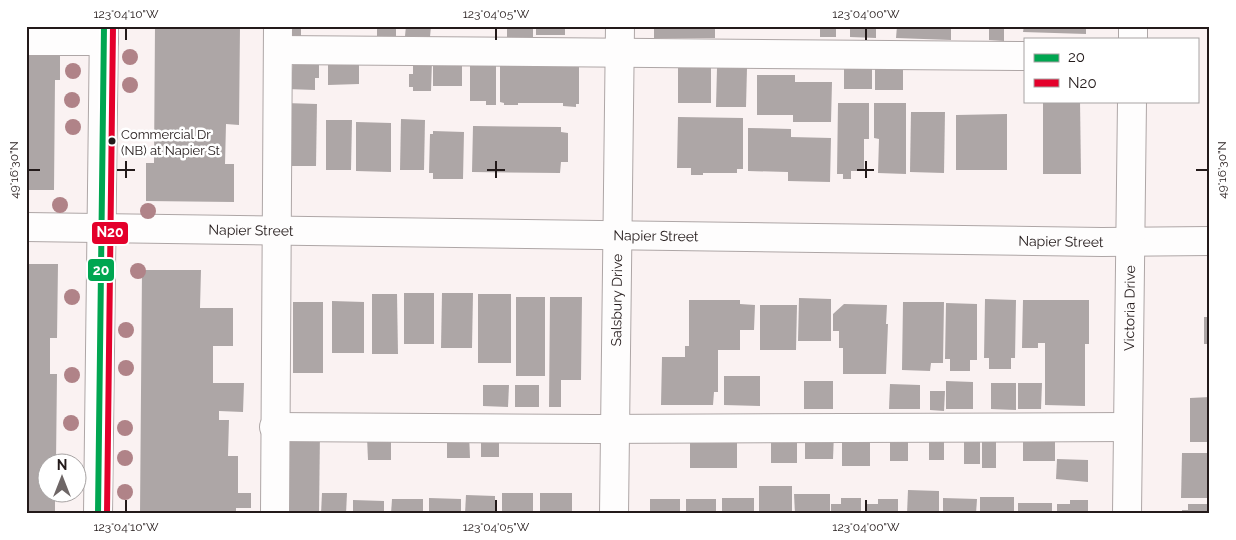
<svg xmlns="http://www.w3.org/2000/svg" width="1236" height="540" viewBox="0 0 1236 540" font-family="Raleway,sans-serif">
	<rect width="100%" height="100%" fill="#faf2f2"/>
	<g fill="#ada6a6">
		<path d="M155,26H240L239,125L226,124L225,164H234V202L146,201V163H154Z"/>
		<rect x="285" y="26" width="16" height="11"/>
		<rect x="377" y="26" width="19" height="11"/>
		<path d="M406,26H431L430,37L405,36Z"/>
		<rect x="507" y="26" width="26" height="12"/>
		<rect x="536" y="26" width="29" height="9"/>
		<rect x="654" y="26" width="61" height="12"/>
		<rect x="820" y="26" width="16" height="11"/>
		<path d="M850,26H876V38L850,37Z"/>
		<path d="M897,26H951V40L896,38Z"/>
		<path d="M989,26H1004V41L989,40Z"/>
		<path d="M1024,26H1086V34L1023,32Z"/>
		<path d="M26,47H60V80H55L54,190H26Z"/>
		<path d="M433,60L462,61V86H433Z"/>
		<path d="M293,61H319V78H315V90L287,89L288,72H292Z"/>
		<path d="M328,61H359V84L328,85Z"/>
		<path d="M413,61H432L431,91H413V87H409V74H413Z"/>
		<rect x="678" y="63" width="33" height="40"/>
		<rect x="844" y="64" width="28" height="25"/>
		<path d="M496,65V105H486V101H470V66Z"/>
		<path d="M500,65L579,66V104H576V107L563,106V103H518V105H504V103L500,102Z"/>
		<rect x="875" y="65" width="28" height="25"/>
		<path d="M717,68H747L746,107H716Z"/>
		<path d="M757,75H795V82H832L831,122H793V115H757Z"/>
		<path d="M1043,101H1080L1081,174H1043Z"/>
		<path d="M285,103L317,104L316,166H288Z"/>
		<path d="M838,103H869V139H864V171H851V179H843V174H837Z"/>
		<path d="M874,103H906V174L878,173L879,139L874,138Z"/>
		<path d="M911,112H945L944,173L910,172Z"/>
		<path d="M1007,114V170H956V115Z"/>
		<path d="M678,117L743,118V169H737V173H703V175H691V168H677Z"/>
		<path d="M401,119L425,120L424,170H400Z"/>
		<path d="M326,120H352L351,170H326Z"/>
		<path d="M356,122L391,123V172L356,171Z"/>
		<path d="M473,126L561,127V132L568,133V162H561L560,173L472,172Z"/>
		<path d="M748,128L791,129V137L831,138L830,182L788,181V172L748,171Z"/>
		<path d="M433,131L464,132L463,179H433V173H429L430,134H433Z"/>
		<path d="M26,264H58L57,338H50V374H57L56,462H48V492H55V514H26Z"/>
		<path d="M142,270H201L200,308H233V346H213V383H244L243,412L219,411V420H229L228,456H238V493H251V508H236V514H140Z"/>
		<rect x="404" y="293" width="30" height="51"/>
		<path d="M442,293H473L472,348H441Z"/>
		<path d="M372,294H397L398,354H372Z"/>
		<rect x="478" y="294" width="33" height="69"/>
		<rect x="516" y="297" width="29" height="79"/>
		<path d="M550,297H582L581,380H561V407H549Z"/>
		<path d="M799,298L831,299V341H798Z"/>
		<path d="M985,299L1016,300L1015,358H1011V369H989V358H984Z"/>
		<path d="M689,300H740V304L755,305L754,330H740V350H718V392H714L713,405H661L662,357H685V346H689Z"/>
		<path d="M1023,300H1089V344H1085V406L1045,405V343H1038V348H1022Z"/>
		<path d="M332,301L364,302V353H332Z"/>
		<rect x="293" y="302" width="30" height="71"/>
		<path d="M903,302H944L943,363H931L930,371L902,370Z"/>
		<path d="M946,303L977,304V360H970V371H950V359H945Z"/>
		<path d="M844,304L887,305L886,324H888L886,374H843V348H839V331H833V314Z"/>
		<path d="M760,305H797L796,350H760Z"/>
		<rect x="1204" y="317" width="6" height="27"/>
		<path d="M724,376H760V406L724,405Z"/>
		<rect x="804" y="381" width="29" height="28"/>
		<path d="M946,381L973,382V409H946Z"/>
		<path d="M991,383H1016V410L991,409Z"/>
		<path d="M1018,383H1042L1041,409H1018Z"/>
		<path d="M890,384L920,385V409H889Z"/>
		<path d="M483,385H509L508,407L483,406Z"/>
		<rect x="515" y="385" width="24" height="22"/>
		<path d="M930,391H945L944,411L930,410Z"/>
		<path d="M1210,397V442H1190V398Z"/>
		<path d="M280,430L320,431L319,514H279Z"/>
		<path d="M805,432L834,433L833,459H805Z"/>
		<path d="M870,432V466H842V439Z"/>
		<path d="M469,433L470,458H447V434Z"/>
		<path d="M1023,433L1055,434V461H1023Z"/>
		<rect x="481" y="434" width="18" height="23"/>
		<rect x="771" y="435" width="26" height="28"/>
		<path d="M367,437H391V460H368Z"/>
		<rect x="690" y="437" width="47" height="31"/>
		<rect x="890" y="437" width="18" height="24"/>
		<rect x="929" y="437" width="15" height="23"/>
		<rect x="964" y="439" width="16" height="25"/>
		<rect x="982" y="439" width="14" height="29"/>
		<path d="M1182,453H1210V498H1181Z"/>
		<path d="M1057,459L1088,460V482L1056,479Z"/>
		<rect x="759" y="486" width="33" height="28"/>
		<path d="M908,490L939,491V514H907Z"/>
		<path d="M322,493H347L346,514H321Z"/>
		<rect x="502" y="493" width="31" height="21"/>
		<rect x="540" y="493" width="32" height="21"/>
		<path d="M794,494H830V514H795Z"/>
		<path d="M466,495L495,496V514H465Z"/>
		<rect x="980" y="497" width="34" height="17"/>
		<path d="M429,498L461,499V514H429Z"/>
		<rect x="722" y="498" width="32" height="16"/>
		<path d="M841,498H861V514H831V504H841Z"/>
		<path d="M943,498L977,499L976,514H943Z"/>
		<path d="M392,499H423V514H391Z"/>
		<rect x="650" y="499" width="30" height="15"/>
		<rect x="686" y="499" width="30" height="15"/>
		<path d="M878,499H898V514H867V504H878Z"/>
		<path d="M353,500L384,501V514H353Z"/>
		<path d="M1070,500H1088V514H1057V504H1070Z"/>
		<rect x="1018" y="503" width="34" height="11"/>
		<path d="M1188,504H1210V514H1182V510H1188Z"/>
	</g>
	<g fill="none" stroke-linecap="round" stroke-linejoin="round">
		<defs>
			<g id="minor">
				<path d="M1133,39V26"/>
				<path d="M26,41H104"/>
				<path d="M278,50L1025,56"/>
				<path id="s1" d="M26,227L1102,242L1210,241"/>
				<path d="M274,427L594,429L1128,427"/>
				<path d="M98,514L104,26"/>
				<path d="M275,514L278,26"/>
				<path id="s2" d="M614,514L620,26"/>
				<path id="s3" d="M1127,514L1132,101"/>
			</g>
		</defs>
		<use href="#minor" stroke="#aea6a6" stroke-width="30"/>
		<use href="#minor" stroke="#fefdfd" stroke-width="28"/>
		<defs>
			<path id="bus-1" d="M98,514L104,26"/>
			<path id="bus-2" d="M107,514L113,26"/>
		</defs>
		<use href="#bus-1" stroke="#fff" stroke-width="10"/>
		<use href="#bus-2" stroke="#fff" stroke-width="10"/>
		<use href="#bus-1" stroke="#00a651" stroke-width="6"/>
		<use href="#bus-2" stroke="#e4002b" stroke-width="6"/>
	</g>
	<g fill="#b08388">
		<circle cx="130" cy="57" r="8"/>
		<circle cx="73" cy="71" r="8"/>
		<circle cx="130" cy="85" r="8"/>
		<circle cx="72" cy="100" r="8"/>
		<circle cx="73" cy="127" r="8"/>
		<circle cx="60" cy="205" r="8"/>
		<circle cx="148" cy="211" r="8"/>
		<circle cx="138" cy="271" r="8"/>
		<circle cx="72" cy="297" r="8"/>
		<circle cx="126" cy="330" r="8"/>
		<circle cx="126" cy="368" r="8"/>
		<circle cx="72" cy="375" r="8"/>
		<circle cx="71" cy="423" r="8"/>
		<circle cx="125" cy="428" r="8"/>
		<circle cx="125" cy="458" r="8"/>
		<circle cx="125" cy="492" r="8"/>
	</g>
	<path fill="none" stroke="#231a1a" stroke-width="2" d="M126,28V40M496,28V40M866,28V40M126,161V178M496,161V178M866,161V178M28,170H40M117,170H135M487,170H505M857,170H874M1196,170H1208M126,500V512M496,500V512M866,500V512"/>
	<circle fill="#231a1a" stroke="#fff" stroke-width="2" cx="112" cy="141" r="4.5"/>
	<g text-anchor="middle" stroke-width="5" stroke-linejoin="round" paint-order="stroke">
		<g font-size="13" fill="#231a1a" stroke="#fff" text-anchor="start">
			<text x="121" y="139">Commercial Dr<tspan x="121" dy="16">(NB) at Napier St</tspan></text>
		</g>
		<g font-size="14" fill="#231a1a" stroke="#fff">
			<text dy="5" stroke="none"><textPath href="#s1" startOffset="225">Napier Street</textPath></text>
			<text dy="5" stroke="none"><textPath href="#s1" startOffset="630">Napier Street</textPath></text>
			<text dy="5" stroke="none"><textPath href="#s1" startOffset="1035">Napier Street</textPath></text>
			<text dy="5" stroke="none"><textPath href="#s2" startOffset="214">Salsbury Drive</textPath></text>
			<text dy="5" stroke="none"><textPath href="#s3" startOffset="206">Victoria Drive</textPath></text>
		</g>
	</g>
	<g stroke="#fff" stroke-width="2">
		<rect x="91" y="221" width="38" height="24" rx="5" fill="#e4002b"/>
		<rect x="87" y="258" width="28" height="24" rx="5" fill="#00a651"/>
	</g>
	<g font-size="14" text-anchor="middle" font-weight="bold" fill="#fff">
		<text x="110" y="237">N20</text>
		<text x="101" y="275">20</text>
	</g>
	<rect width="1236" height="540" fill="none" stroke="#ffffff" stroke-width="55"/>
	<rect x="1024" y="38" width="175" height="65" fill="#ffffff" stroke="#a7a3a3"/>
	<rect x="1034" y="54" width="25" height="8" fill="#00a651" stroke="#a7a3a3"/>
	<text x="1068" y="62" font-size="15" fill="#231a1a">20</text>
	<rect x="1034" y="79" width="25" height="8" fill="#e4002b" stroke="#a7a3a3"/>
	<text x="1068" y="88" font-size="15" fill="#231a1a">N20</text>
	<g transform="translate(62 478)"><circle r="24" fill="#ffffff" stroke="#a7a3a3"/>
	<path d="M0-4L9 19L0 12L-9 19Z" fill="#6e6666"/>
	<text y="-8" font-size="14" font-weight="bold" text-anchor="middle" fill="#231a1a">N</text>
	</g>
	<rect x="28" y="28" width="1180" height="484" fill="none" stroke="#231a1a" stroke-width="2"/>
	<g font-size="12" text-anchor="middle" fill="#231a1a">
		<text x="126" y="18">123°04'10"W</text>
		<text x="496" y="18">123°04'05"W</text>
		<text x="866" y="18">123°04'00"W</text>
		<text transform="translate(14 170) rotate(-90)" y="4">49°16'30"N</text>
		<text transform="translate(1222 170) rotate(-90)" y="4">49°16'30"N</text>
		<text x="126" y="531">123°04'10"W</text>
		<text x="496" y="531">123°04'05"W</text>
		<text x="866" y="531">123°04'00"W</text>
	</g>
</svg>
